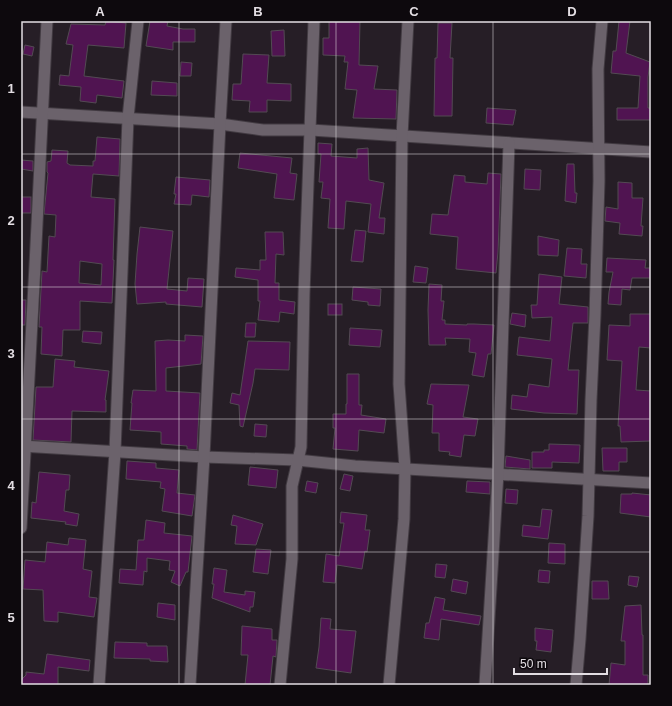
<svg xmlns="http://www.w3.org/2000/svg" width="672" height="706" viewBox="0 0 672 706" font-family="Arial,sans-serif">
	<rect width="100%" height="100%" fill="#261e26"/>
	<g fill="#501451" stroke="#534a53" fill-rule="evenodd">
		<path d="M106,21L126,23L124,48L88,45L84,76L124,81L122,98L97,95L96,103L80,101L81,87L59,85L60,75L69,76L73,45L66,44L71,24L105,25Z"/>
		<path d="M150,21H168L167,26L183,29H195V42H173V50L146,46Z"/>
		<path d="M329,21H360L359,65L378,66L374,89L397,90L396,119L353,118L357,90L345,89L348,62H344L345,56L323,55V38H329Z"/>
		<path d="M619,21H630L626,53L650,62L648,77V108H651V120H617V108H638L640,76L611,73L613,51H616Z"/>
		<path d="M438,23H452L450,58H453L452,116H434L435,58H437Z"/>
		<path d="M284,30L285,56H272L271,31Z"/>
		<path d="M25,45L34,47L32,56L23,54Z"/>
		<path d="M243,54L269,55L267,83L291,84V101L267,100V112H249L250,101L232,100L233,84H241Z"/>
		<path d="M181,62L192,63L191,76H180Z"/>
		<path d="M152,81L177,83V96L151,95Z"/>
		<path d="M487,108L516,110L513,125L486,123Z"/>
		<path d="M97,137L120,139L119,176L93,174L91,197L115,199L113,260H114L112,303L80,301V330H63L62,356L41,354L42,327H39L42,271L47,272L49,236L55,237L56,215L44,214L48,173L47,172V162L51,161L52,150L68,151L67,163L70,165L93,166V161H95ZM80,261L102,264L101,285L79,283Z"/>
		<path d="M318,143L332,144L331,156L357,158V149L368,148L369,180L384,183L379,218H385L384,234L368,232L371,204L346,201L344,229L328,228L330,199L321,198L323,182H319L321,154H318Z"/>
		<path d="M240,153L292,158L290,173L297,174L294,200L274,198L277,174L238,168Z"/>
		<path d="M21,160L33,161V171L21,169Z"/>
		<path d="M567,164H574L575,193H577L576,203L565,201Z"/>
		<path d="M525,169L541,170L540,190L524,189Z"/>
		<path d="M488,173L501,174L498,252L496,273L456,269L458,237L430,234L432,214L448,215L454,175L465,176V182L487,184Z"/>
		<path d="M176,177L210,180L209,197L192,195L191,205L174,204L176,194H174Z"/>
		<path d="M618,182L632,183V198H643L641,226H643L642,236L619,234L620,223L605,221L606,207L618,209Z"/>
		<rect x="21" y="197" width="10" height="16"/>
		<path d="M140,227L173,231L167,289L187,291L188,278L204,279L202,307L166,304V302L137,304L135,284L137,254Z"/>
		<path d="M355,230L366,231L363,262L351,261Z"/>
		<path d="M265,232H283L284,255L276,254L275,283H279V300L295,302L294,314L280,312L279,322L258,320L260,301H258V280L235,277L236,268L260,270V260H266Z"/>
		<path d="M538,236L559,240L558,256L538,255Z"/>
		<path d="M567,248L582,249L581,264H587L586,278L564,276Z"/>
		<path d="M607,258L646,260L645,268H651V278H632L630,290L622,289L621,305L608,304L609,292L613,272H606Z"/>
		<path d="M415,266L428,268L426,283L413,282Z"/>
		<path d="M539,274L562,277L559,304L588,307V323H573L568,370H579L577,414L544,413L511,409L512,395L527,397L529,384L549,387L552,359L517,355L519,337L550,341L552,317L532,318L531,305H537Z"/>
		<path d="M429,284L442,285L441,301H444L442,320H445V324L467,325V324H474L494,325L491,354H488L484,377L472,375L476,353L469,352L470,339L445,338L446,345H429L428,310Z"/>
		<path d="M353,287L381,289L380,306L368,305V302L352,300Z"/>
		<path d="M21,300H26L25,325H21Z"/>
		<rect x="328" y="304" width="14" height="11"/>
		<path d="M512,313L526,315L525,327L510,324Z"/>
		<path d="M630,314H651V348L639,347L636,390L651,391V441L621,442L620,426H618L622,361L607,360L609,325L630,326Z"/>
		<path d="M246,323H256L255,337H245Z"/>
		<path d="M350,328L382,330L380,347L349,345Z"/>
		<path d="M83,331L102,332L101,344L82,342Z"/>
		<path d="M185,335L203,336L201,364L166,368V391L200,393L197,450L187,449V446L161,444V432L130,430L132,403H131L133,390L156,391L155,341L168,340L185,341Z"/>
		<path d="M248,341L290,342L289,370L255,369L253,383L243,427L240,426L239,405L230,403L232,393L240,395Z"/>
		<path d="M55,359L75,361L74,367L109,371L105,400H106V412L72,411L71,442L33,440L36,387H53Z"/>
		<path d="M347,374H359V405H362L361,415L386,419L384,433L359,430L358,451L333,449L335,428H333V414H346V404H347Z"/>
		<path d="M431,384L469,385L463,417L478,419L475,436L464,435L461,457L449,455L450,452L439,451V433H432L433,405L427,404Z"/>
		<path d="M255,424L267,425L266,437L254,436Z"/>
		<path d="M549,444L580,445L579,463L552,462V468H532V452H544V450H549Z"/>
		<path d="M602,448H627V462H619V471H603Z"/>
		<path d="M506,456L530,460V469L505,467Z"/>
		<path d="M127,461L156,463V468L179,470L177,493L195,495L192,516L162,511L165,489L160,488L161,482L126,479Z"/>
		<path d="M250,467L278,470L276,488L248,485Z"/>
		<path d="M39,472L70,475L69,490H66L64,511L79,514L77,526L65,524L66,522L31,518L32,502L36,503Z"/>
		<path d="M344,474L353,476L350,491L340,489Z"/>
		<path d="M307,481L318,483L316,493L305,491Z"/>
		<path d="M467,481L490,482V494L466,492Z"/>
		<path d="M506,489L518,490L517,504L505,503Z"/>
		<path d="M632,493L651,495V517L620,513L621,494H632Z"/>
		<path d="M542,509L552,510L548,539L522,536L523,525L540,527Z"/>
		<path d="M341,512L367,515L365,530H370L367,552L365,551L362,569L337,565L335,583L323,582L326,554L339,556L344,523H340Z"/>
		<path d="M233,515L263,524L256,545L235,544L237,526L231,525Z"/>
		<path d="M146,520L165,523L164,533L192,536L188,572H186L180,586L171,582L175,571L169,570L170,561L147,558V572L144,571L143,585L119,583L120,569L136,570L138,540H144Z"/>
		<path d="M69,538L86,540L83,569L92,571L89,597L97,598L94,617L58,612V622L44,621L43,590L23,589L25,560L45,562L47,542L68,545Z"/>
		<path d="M549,543L565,544V564L548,563Z"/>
		<path d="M256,549L271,550L268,574L253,572Z"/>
		<path d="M436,564L447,565L445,578L435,577Z"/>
		<path d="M214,568L227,570L224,592L245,595V591L255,592L253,607H250V612L212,598L214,584H212Z"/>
		<path d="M539,570L550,571L549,583L538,582Z"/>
		<path d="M629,576L639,577L637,587L628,585Z"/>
		<path d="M453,579L468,582L466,594L451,591Z"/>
		<path d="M592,581H608L609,599H592Z"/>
		<path d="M435,597L445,599L443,610L481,616L479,625L441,619L439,640L424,638L426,623H429Z"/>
		<path d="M158,603L175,605V620L157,617Z"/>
		<path d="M641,605L642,635H643V675H648V685H609L611,663L625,665V641H621L625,606Z"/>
		<path d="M321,618L331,619L330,629L356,631L351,673L316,668L319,647Z"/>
		<path d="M242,626L272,629V640H277L276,657L273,656L270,685H245L248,655H241Z"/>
		<path d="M535,628L553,630L551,652L536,650L537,641H535Z"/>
		<path d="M115,642L147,643V646H167L168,662L150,661V659L114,658Z"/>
		<path d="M47,654L90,660L89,671L58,667V685H21V680L26,675V672L44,674Z"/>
	</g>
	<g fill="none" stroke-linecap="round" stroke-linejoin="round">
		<defs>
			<g id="minor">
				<path d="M21,112L220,124L263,130H311L651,152"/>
				<path d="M21,446L204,457L297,460L355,466L651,483"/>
				<path d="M21,528L35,265L47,21"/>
				<path d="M99,685L115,452L128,118L138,21"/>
				<path d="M190,685L204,457L220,124L226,21"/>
				<path d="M280,685L292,559V486L301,447L304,294L314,21"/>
				<path d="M389,685L404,519L405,468L399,384L402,136L408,21"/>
				<path d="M485,685L498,473L509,143"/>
				<path d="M576,685L580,639L588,516L591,400L595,315L599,181L598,69L602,21"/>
			</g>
		</defs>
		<use href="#minor" stroke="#423b42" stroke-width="13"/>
		<use href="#minor" stroke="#6b626b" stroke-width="11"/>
	</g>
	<path fill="none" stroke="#e3dee3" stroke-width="1" stroke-opacity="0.55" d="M179,21V685M336,21V685M493,21V685M21,154H651M21,287H651M21,419H651M21,552H651"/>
	<rect width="672" height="706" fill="none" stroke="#0d090d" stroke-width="44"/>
	<path d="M514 668v6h93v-6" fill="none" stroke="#e3dee3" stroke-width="2"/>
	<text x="520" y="668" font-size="12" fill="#e3dee3" stroke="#0d090d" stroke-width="3" paint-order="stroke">50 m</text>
	<rect x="22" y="22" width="628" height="662" fill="none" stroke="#e3dee3" stroke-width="1.5"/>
	<g font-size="13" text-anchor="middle" font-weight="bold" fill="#e3dee3">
		<text x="100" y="16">A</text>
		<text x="258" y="16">B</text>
		<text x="414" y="16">C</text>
		<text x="572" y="16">D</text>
		<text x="11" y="93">1</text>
		<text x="11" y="225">2</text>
		<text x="11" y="358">3</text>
		<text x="11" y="490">4</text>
		<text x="11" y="622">5</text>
	</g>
</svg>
